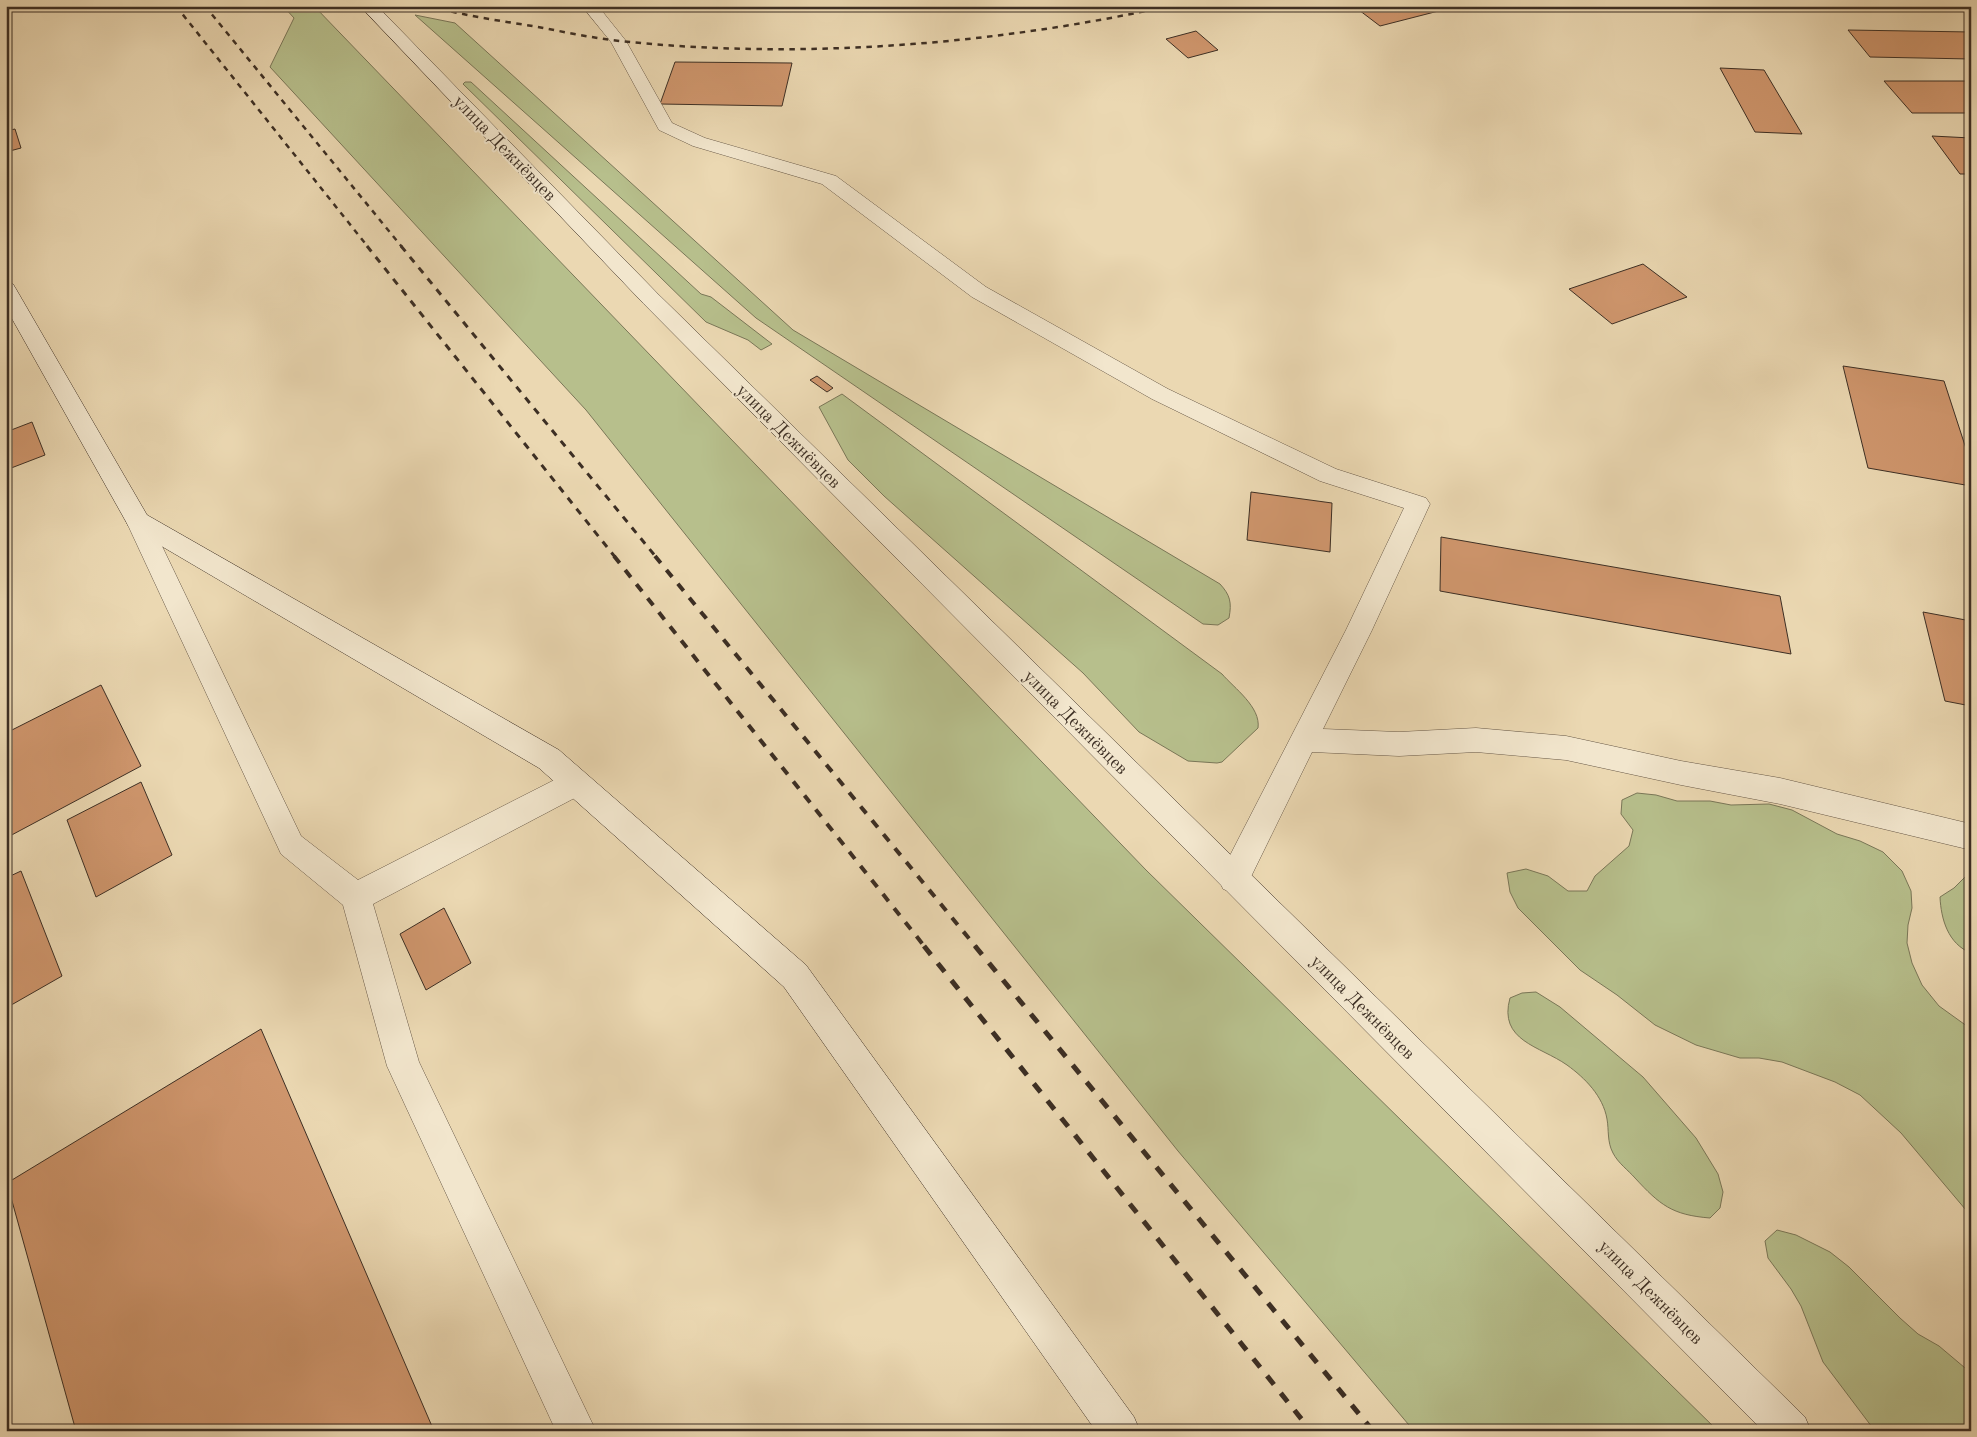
<svg xmlns="http://www.w3.org/2000/svg" width="1977" height="1437" viewBox="0 0 1977 1437" font-family="'Old Standard TT',serif">
	<rect width="100%" height="100%" fill="#ebd8b2"/>
	<filter id="stains"><feTurbulence type="fractalNoise" baseFrequency=".004" numOctaves="4"/><feColorMatrix values="0 0 0 0 .2 0 0 0 0 .09 0 0 0 0 .02 0 0 0 .5 -.17"/></filter>
	<radialGradient id="worn" r=".72"><stop offset=".6" stop-color="#630" stop-opacity="0"/><stop offset="1" stop-color="#630" stop-opacity=".3"/></radialGradient>
	<g fill="#b7bf8c" stroke="#7a7758">
		<path d="M283,6H314L1146,870L1718,1431H1414L1178,1151L586,410L270,67L294,18Z"/>
		<path d="M415,15L455,23L793,330L1220,584C1230,595 1232,602 1229,618L1218,625L1203,624L756,318Z"/>
		<path d="M465,82H471L701,294L711,297L772,344L761,350L748,340L706,322L463,84Z"/>
		<path d="M842,394L1222,674C1234,688 1261,707 1258,728L1222,762L1217,763L1188,761L1139,732L1083,673L884,496L848,460L819,407Z"/>
		<path d="M1637,793L1656,795L1677,801H1710L1731,805L1769,804L1792,810L1837,834L1860,841L1883,852L1902,871L1911,891L1912,908L1908,925L1907,943L1912,963L1922,985L1939,1006L1971,1029V1216L1901,1133L1860,1095L1835,1082L1782,1062L1759,1058H1740L1696,1045L1655,1025L1617,995L1580,970L1518,908L1510,892L1507,873L1526,869L1548,876L1568,891H1587L1595,876L1629,846L1633,830L1621,814L1622,800Z"/>
		<path d="M1965,877L1971,878V953C1948,944 1941,919 1940,897L1954,888Z"/>
		<path d="M1536,992L1560,1007L1643,1077L1696,1138L1718,1174L1723,1192L1720,1208L1710,1218C1672,1215 1660,1205 1635,1178C1628,1170 1618,1163 1613,1153C1607,1142 1609,1130 1607,1119C1603,1096 1585,1078 1567,1065C1540,1046 1498,1041 1510,998L1522,993Z"/>
		<path d="M1777,1230L1796,1235L1830,1252L1849,1267L1900,1318L1918,1334L1939,1346L1971,1373V1431H1875L1823,1362L1801,1306L1791,1289L1768,1258L1765,1241Z"/>
	</g>
	<g fill="#cf966d" stroke="#3d2f24">
		<path d="M1458,6L1380,26L1355,7L1356,6Z"/>
		<path d="M1848,30L1971,32V59L1870,57Z"/>
		<path d="M1196,31L1218,50L1188,58L1166,39Z"/>
		<path d="M675,62L792,63L782,106L660,104Z"/>
		<path d="M1720,68L1764,70L1802,134L1755,132Z"/>
		<path d="M1884,81H1971V113H1912Z"/>
		<path d="M15,129L21,148L6,152V131Z"/>
		<path d="M1932,136L1971,138V174H1960Z"/>
		<path d="M1643,264L1687,297L1612,324L1569,289Z"/>
		<path d="M1843,366L1944,381L1971,464V486L1868,468Z"/>
		<path d="M817,376L833,388L827,392L810,380Z"/>
		<path d="M32,422L45,455L6,470V432Z"/>
		<path d="M1251,492L1332,503L1330,552L1247,540Z"/>
		<path d="M1441,537L1780,596L1791,654L1440,591Z"/>
		<path d="M1923,612L1971,621V706L1945,701Z"/>
		<path d="M101,685L141,766L6,838V733Z"/>
		<path d="M141,782L172,855L96,897L67,820Z"/>
		<path d="M21,871L62,976L6,1008V878Z"/>
		<path d="M444,908L471,963L426,990L400,934Z"/>
		<path d="M261,1029L434,1431H76L7,1183Z"/>
	</g>
	<g fill="none" stroke-linecap="round" stroke-linejoin="round">
		<defs>
			<g id="lane">
				<path d="M582,6H598L626,41L672,123L705,138L836,176L986,287L1168,389L1336,469L1426,498L1430,504L1372,630L1323,729L1399,732L1476,728L1566,736L1681,761L1780,778L1971,824V850L1780,804L1681,785L1566,760L1476,752L1399,756L1312,752L1245,889L1234,893L1223,889L1219,879L1223,869L1346,630L1404,508L1320,481L1152,399L972,297L822,184L693,146L659,130L611,42Z"/>
				<path d="M138,512L147,515L150,521L301,836L358,880L566,774L576,771L586,774L590,783L586,792L373,904L419,1062L596,1431H556L387,1066L343,905L281,854L126,521L129,515Z"/>
			</g>
			<g id="secondary">
				<path d="M360,6H377L658,294L1805,1417L1811,1431H1763L644,304Z"/>
				<path d="M6,283L13,284L16,289L147,515L559,750L806,965L1134,1417L1140,1431H1096L784,987L539,768L129,527L6,308Z"/>
			</g>
		</defs>
		<use href="#lane" stroke="#685948" stroke-width="1"/>
		<use href="#secondary" stroke="#3d2f24" stroke-width="1"/>
		<use href="#lane" fill="#f2e6cd" fill-rule="evenodd"/>
		<use href="#secondary" fill="#f2e6cd" fill-rule="evenodd"/>
		<g stroke="#3d2f24" stroke-width="2.5" stroke-dasharray="5.5 5.5" stroke-linecap="butt">
			<path d="M176,6L368,247"/>
			<path d="M205,6L402,247"/>
			<path d="M430,6C465,16 502,21 538,27C565,32 592,38 620,41C799,60 993,45 1169,6"/>
		</g>
		<g stroke="#3d2f24" stroke-width="3" stroke-dasharray="7 7" stroke-linecap="butt">
			<path d="M367,246L615,557"/>
			<path d="M401,246L656,557"/>
		</g>
		<g stroke="#3d2f24" stroke-width="4" stroke-dasharray="9 9" stroke-linecap="butt">
			<path d="M614,556L925,947"/>
			<path d="M655,556L976,947"/>
		</g>
		<g stroke="#3d2f24" stroke-width="5" stroke-dasharray="11 11" stroke-linecap="butt">
			<path d="M924,946L1311,1431"/>
			<path d="M975,946L1373,1431"/>
		</g>
	</g>
	<g text-anchor="middle" stroke-width="4" stroke-linejoin="round" paint-order="stroke">
		<g font-size="18" fill="#3d2f24" stroke="#f2e6cd">
			<text transform="translate(505 148) rotate(46)" y="6">улица Дежнёвцев</text>
			<text transform="translate(789 436) rotate(45)" y="6">улица Дежнёвцев</text>
			<text transform="translate(1076 722) rotate(45)" y="6">улица Дежнёвцев</text>
			<text transform="translate(1363 1007) rotate(45)" y="6">улица Дежнёвцев</text>
			<text transform="translate(1651 1292) rotate(45)" y="6">улица Дежнёвцев</text>
		</g>
	</g>
	<rect width="1977" height="1437" fill="none" stroke="#ebd8b2" stroke-width="25"/>
	<rect x="8" y="8" width="1962" height="1422" fill="none" stroke="#3d2f24" stroke-width="2.5"/>
	<rect x="12" y="12" width="1952" height="1412" fill="none" stroke="#3d2f24"/>
	<rect width="100%" height="100%" filter="url(#stains)"/>
	<rect width="100%" height="100%" fill="url(#worn)"/>
</svg>
